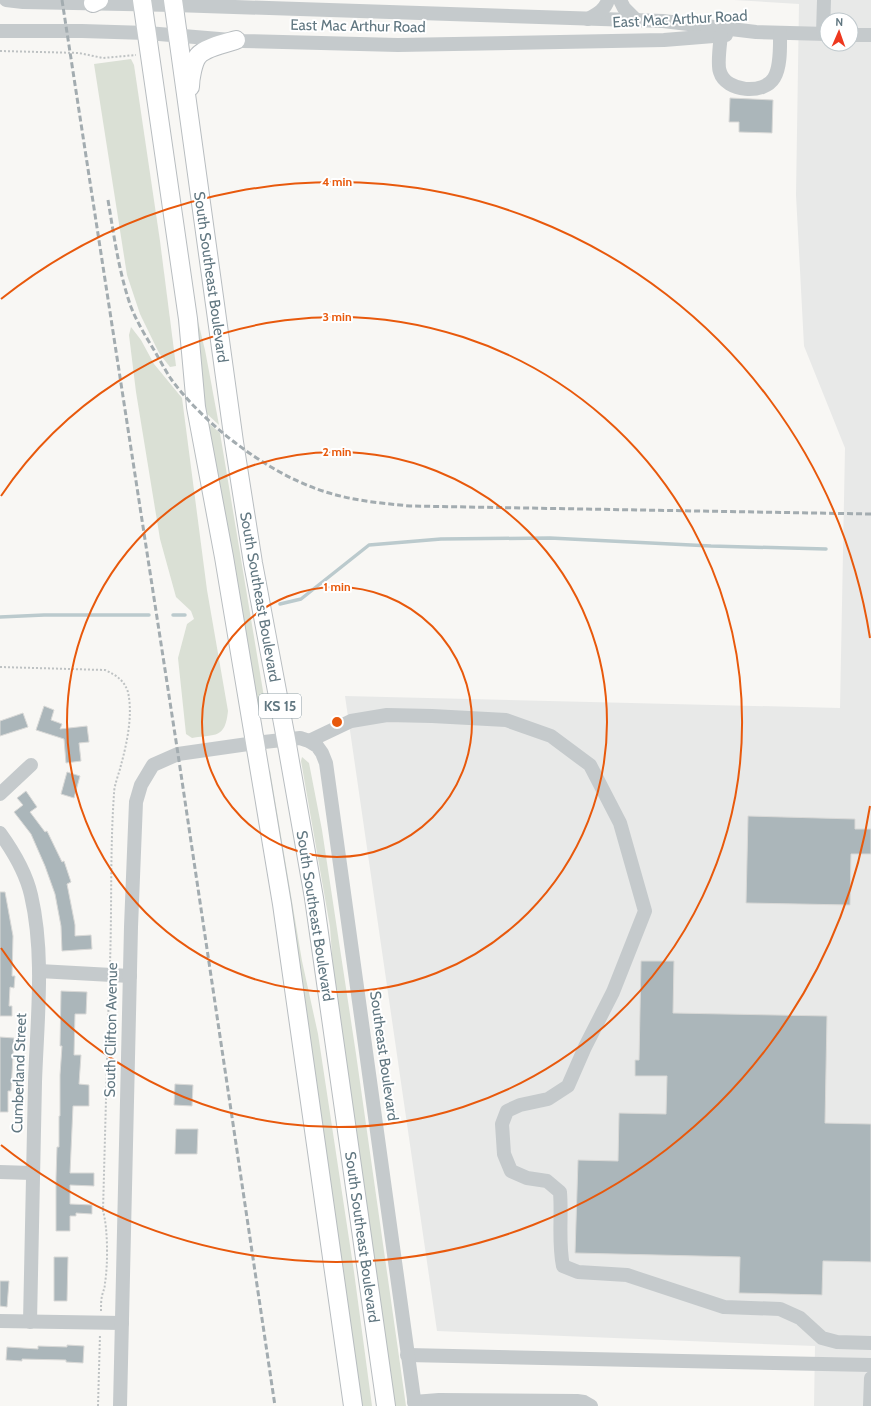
<svg xmlns="http://www.w3.org/2000/svg" width="871" height="1406" viewBox="0 0 871 1406" font-family="Cabin,sans-serif">
	<rect width="100%" height="100%" fill="#f8f7f4"/>
	<path fill="#e8e9e8" fill-rule="evenodd" d="M734,0H871V1406H814L815,1346L437,1331L345,696L840,708L845,448L804,346L796,195L799,4ZM827,20H851V44H827Z"/>
	<g fill="#dae0d5">
		<path d="M131,59L134,65L160,241L176,366L170,367L159,353L140,314L127,275L94,64Z"/>
		<path d="M193,301L205,350L219,425L205,412Z"/>
		<path d="M131,327L141,340L154,364L182,398L207,590L228,711C225,739 216,734 192,738L186,734L178,658L187,624L194,619L191,611L176,597L160,539L136,392L129,335Z"/>
		<path d="M206,421L220,433L264,697L265,714L259,709L231,547Z"/>
		<path d="M302,757L309,763L322,830L356,1054L406,1406H393L333,969L330,927L301,761Z"/>
		<path d="M270,770L302,961L318,1034L354,1272L372,1406H360L269,788Z"/>
	</g>
	<g fill="none" stroke-linecap="round" stroke-linejoin="round">
		<g stroke="#bbcacd" stroke-width="3.5">
			<path d="M280,604L301,599L369,545L441,539L550,538L711,546L826,549"/>
			<path d="M173,615H185"/>
			<path d="M0,617L44,615H149"/>
		</g>
	</g>
	<g fill="#abb6ba" stroke="#d9d9d7">
		<path d="M730,98L773,100L772,133L739,132V122H729Z"/>
		<path d="M44,706L54,710L51,720L62,724L60,729L87,726L89,742L79,743L81,761L66,763L64,739L36,730Z"/>
		<path d="M23,713L28,727L0,736V721Z"/>
		<path d="M67,772L80,776L74,798L61,794Z"/>
		<path d="M26,791L37,807L30,812L45,832L47,831L62,862L64,861L71,882L67,884L75,925V936L91,935L92,949L62,951L61,926L55,894L45,866L31,834L14,812L23,805L17,798Z"/>
		<path d="M748,816L855,819V829H871V854H851L850,905L746,903Z"/>
		<path d="M0,892H5L13,936L12,976H15L14,988L10,987L9,1006H12V1016H0Z"/>
		<path d="M641,961H674L673,1013L827,1016L825,1123L871,1124V1262L823,1261L822,1295L739,1293L740,1257L575,1253L578,1160L618,1161L619,1113L666,1114L667,1076H635V1060H639Z"/>
		<path d="M61,991L87,992L86,1014H75L74,1055H81L79,1084L89,1085V1106H73L70,1173H94V1186L70,1185V1204L92,1205V1214L76,1213V1216H70V1231H56V1178L57,1147H59V1116H60V1075L62,1046H60Z"/>
		<path d="M0,1037L14,1038L11,1091H8V1112H0Z"/>
		<path d="M175,1084L193,1085L192,1106L174,1105Z"/>
		<path d="M176,1129H198L197,1154H175Z"/>
		<path d="M54,1257H68L67,1301H54Z"/>
		<path d="M0,1281H9L7,1307L0,1306Z"/>
		<path d="M67,1345L84,1346L83,1363L66,1362V1360L22,1359V1361L6,1360L7,1347L38,1349V1346L67,1347Z"/>
	</g>
	<g fill="none" stroke-linecap="round" stroke-linejoin="round">
		<defs>
			<g id="major">
				<path d="M142,0L188,319L196,407L224,557L282,904L353,1406"/>
				<path d="M173,0L234,442L253,563L286,739L314,898L386,1406"/>
				<path d="M93,3L99,0"/>
				<path d="M190,87C190,79 193,62 198,56C204,48 226,43 236,40"/>
			</g>
		</defs>
		<use href="#major" stroke="#b8bdc0" stroke-width="20"/>
		<g stroke="#bec2c3" stroke-width="2" stroke-dasharray="2 2" stroke-linecap="butt">
			<path d="M0,51L79,53L103,58L136,55"/>
			<path d="M0,667L105,670C116,675 124,680 128,692C133,715 127,743 121,765C119,774 114,785 114,794C110,850 112,907 110,963"/>
			<path d="M101,1311C101,1306 101,1300 102,1296C103,1291 105,1288 105,1283C108,1265 108,1228 103,1211L109,987"/>
			<path d="M98,1406L100,1334"/>
		</g>
		<g stroke="#c5cacc" stroke-width="14">
			<path d="M6,0L23,2L174,5L663,21L756,32L827,34"/>
			<path d="M620,0L624,8L636,20"/>
			<path d="M588,19C597,14 605,10 608,0"/>
			<path d="M0,31H82L147,33L243,41L398,45L664,40L726,35"/>
			<path d="M823,34L824,0"/>
			<path d="M721,35C720,44 717,65 720,72C726,92 764,95 774,78C781,67 780,46 780,33"/>
			<path d="M851,35H871"/>
			<path d="M309,741L351,721L387,715L432,716L506,720L551,736L590,765L620,823L645,911L613,992L585,1047L568,1086L548,1099L520,1105L507,1111L502,1124L504,1154L511,1171L527,1178L547,1181L560,1192C562,1217 558,1242 563,1266L578,1272L627,1275L724,1307L780,1309L800,1318L822,1338L837,1342L871,1343"/>
			<path d="M0,794L31,765"/>
			<path d="M0,833C13,851 26,873 31,895C45,955 37,1021 35,1082C33,1162 31,1242 30,1322"/>
			<path d="M39,971L130,976"/>
			<path d="M0,1172L32,1173"/>
			<path d="M0,1321L122,1323"/>
			<path d="M407,1355L871,1365"/>
			<path d="M414,1402L439,1400L577,1401L584,1402L591,1406"/>
			<path d="M120,1406L131,927L136,802L141,785L153,765L178,754L255,743L300,738L309,741L317,746L322,753L326,763L415,1406"/>
			<path d="M870,1406L871,1378"/>
		</g>
		<use href="#major" stroke="#fff" stroke-width="18"/>
		<g stroke="#a3acb0" stroke-width="3" stroke-dasharray="6 3" stroke-linecap="butt">
			<path d="M62,0L178,754L275,1406"/>
			<path d="M108,200C114,236 119,273 131,307C137,322 146,337 154,350C160,360 165,370 171,379C204,424 264,470 317,489C347,500 378,503 410,506L871,514"/>
		</g>
	</g>
	<g fill="none" stroke="#e8590c" stroke-width="2">
		<circle cx="337" cy="722" r="135"/>
		<circle cx="337" cy="722" r="270"/>
		<path d="M1 496A405 405 0 1 1 1 948"/>
		<path d="M870 806A540 540 0 0 1 1 1145M1 299A540 540 0 0 1 870 638"/>
	</g>
	<g text-anchor="middle" stroke-width="4" stroke-linejoin="round" paint-order="stroke">
		<rect fill="#fff" stroke="#90a0a7" stroke-width="1" x="259" y="694" width="42" height="24" rx="3"/>
		<g font-size="14" font-weight="bold" fill="#617781">
			<text x="280" y="711">KS 15</text>
		</g>
		<g font-size="15" fill="#617781" stroke="#fff">
			<text transform="translate(680 19) rotate(-3)" y="5">East Mac Arthur Road</text>
			<text transform="translate(358 26) rotate(1)" y="5">East Mac Arthur Road</text>
			<text transform="translate(211 277) rotate(82)" y="5">South Southeast Boulevard</text>
			<text transform="translate(260 597) rotate(80)" y="5">South Southeast Boulevard</text>
			<text transform="translate(315 916) rotate(81)" y="5">South Southeast Boulevard</text>
			<text transform="translate(111 1030) rotate(-89)" y="5">South Clifton Avenue</text>
			<text transform="translate(384 1056) rotate(82)" y="5">Southeast Boulevard</text>
			<text transform="translate(19 1073) rotate(-88)" y="5">Cumberland Street</text>
			<text transform="translate(362 1237) rotate(82)" y="5">South Southeast Boulevard</text>
		</g>
	</g>
	<circle cx="337" cy="722" r="6" fill="#e8590c" stroke="#fff" stroke-width="2"/>
	<g font-size="12" text-anchor="middle" font-weight="bold" fill="#e8590c" stroke="#fff" stroke-width="4" stroke-linejoin="round" paint-order="stroke">
		<text x="337" y="186">4 min</text>
		<text x="337" y="321">3 min</text>
		<text x="337" y="456">2 min</text>
		<text x="337" y="591">1 min</text>
	</g>
	<g transform="translate(839 32) rotate(2)"><circle r="19" fill="#ffffff" stroke="#c0c9cd"/>
	<path d="M0-3L7 15L0 10L-7 15Z" fill="#ee381f"/>
	<text y="-6" font-size="11" font-weight="bold" text-anchor="middle" fill="#617781">N</text>
	</g>
</svg>
